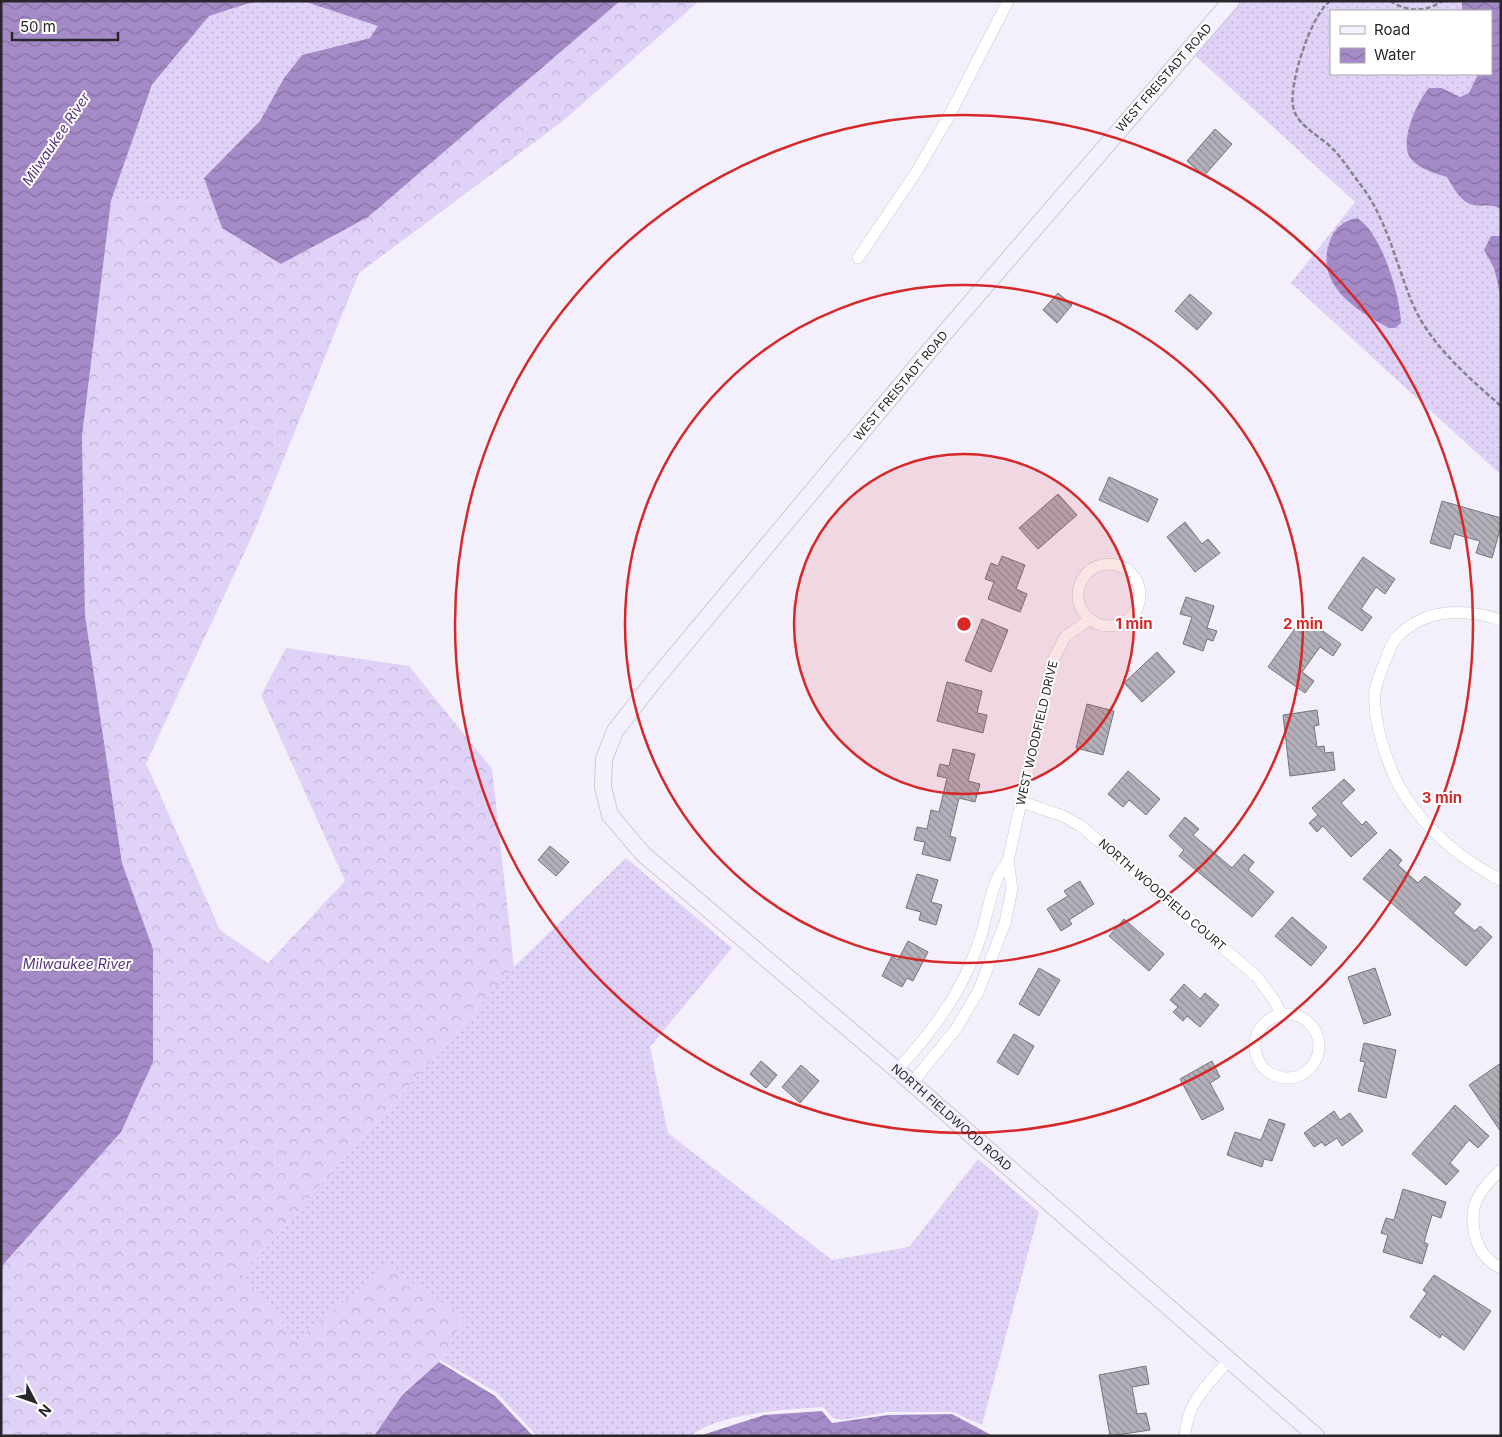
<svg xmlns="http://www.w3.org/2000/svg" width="1502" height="1437" viewBox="0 0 1502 1437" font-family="Inter,sans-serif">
	<defs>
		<pattern id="grass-dots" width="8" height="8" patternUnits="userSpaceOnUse" patternTransform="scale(1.25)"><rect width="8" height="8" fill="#e0d1f7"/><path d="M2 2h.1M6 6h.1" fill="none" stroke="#c0b3d4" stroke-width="1.8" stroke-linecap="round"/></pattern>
		<pattern id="forest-crowns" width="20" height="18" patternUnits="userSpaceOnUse" patternTransform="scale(1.25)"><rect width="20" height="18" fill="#e0d1f7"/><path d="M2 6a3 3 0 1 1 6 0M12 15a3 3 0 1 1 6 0" fill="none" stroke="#c0b3d4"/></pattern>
		<pattern id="water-waves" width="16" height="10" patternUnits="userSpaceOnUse" patternTransform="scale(1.25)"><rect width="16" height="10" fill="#a48bc7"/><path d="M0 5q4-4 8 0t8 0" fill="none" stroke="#8671a2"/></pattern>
		<pattern id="building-back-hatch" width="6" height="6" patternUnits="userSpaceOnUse" patternTransform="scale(1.25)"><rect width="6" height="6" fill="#b3b0ba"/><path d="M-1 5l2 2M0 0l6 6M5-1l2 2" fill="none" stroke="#928f97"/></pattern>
	</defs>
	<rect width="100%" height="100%" fill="#f4f0fb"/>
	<g fill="url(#grass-dots)" fill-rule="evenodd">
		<path d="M263,1H303L379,26L370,38L302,55L284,78L260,121L205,178L213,202L111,201L152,86L209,16L246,4Z"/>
		<path d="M1231,1H1501V475L1291,283L1355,202L1189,50ZM1331,11H1491V74H1331Z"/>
		<path d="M626,858L732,948L650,1047L668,1133L832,1260L909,1247L978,1159L1039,1212L982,1425L953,1412H887L843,1420L833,1418L823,1407C784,1410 722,1412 690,1436H537L496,1392L440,1360L466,1317L297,1340L242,1274L514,967Z"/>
	</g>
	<path fill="url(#forest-crowns)" d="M620,1H699L563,121L359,273L254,532L146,763L220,930L268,963L345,881L261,695L286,648L409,666L492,769L514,967L242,1274L297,1340L387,1266L466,1317L439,1362L402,1394L374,1436H1V1267L121,1132L153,949L122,863L85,615L82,436L111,201L213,202L222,228L368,217Z"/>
	<g fill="url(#water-waves)">
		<path d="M263,1L246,4L209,16L152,85L111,201L82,436L85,615L122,863L153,949V1062L121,1132L1,1267V2Z"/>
		<path d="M303,1H620L368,217L281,264L222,228L204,178L260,121L284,78L302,55L370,38L378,26Z"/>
		<path d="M1462,1H1501V209C1492,203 1484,207 1474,205C1461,203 1453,187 1447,177C1436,174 1420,169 1412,160C1397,145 1417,101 1429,88H1442L1460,97L1469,93L1478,74H1491V11H1462Z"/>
		<path d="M1357,218C1382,233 1400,296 1401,323L1395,328H1389C1356,310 1312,284 1331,238C1336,227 1345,220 1357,218Z"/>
		<path d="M1491,236H1501V297L1494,268L1484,250Z"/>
		<path d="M439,1362L495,1396L533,1436H374L402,1395Z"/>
		<path d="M822,1411L832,1423L888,1415L952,1414L993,1436H699L764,1415Z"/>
	</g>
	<g fill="url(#building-back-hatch)" stroke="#77747d">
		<path d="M1215,129L1232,144L1204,176L1187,161Z"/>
		<path d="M1058,293L1072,305L1057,323L1043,310Z"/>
		<path d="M1190,294L1212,313L1197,330L1175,311Z"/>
		<path d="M1109,477L1158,499L1148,522L1099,500Z"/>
		<path d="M1058,494L1077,515L1038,549L1019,528Z"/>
		<path d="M1442,501L1501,518V526L1492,558L1476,553L1480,541L1454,534L1450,549L1430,543Z"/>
		<path d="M1185,522L1202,544L1208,539L1220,553L1195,572L1167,537Z"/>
		<path d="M1002,556L1025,565L1016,589L1027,594L1020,612L988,599L994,582L985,579L991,563L998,566Z"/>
		<path d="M1363,557L1395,579L1385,594L1376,587L1361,609L1372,617L1362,631L1328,608Z"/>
		<path d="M1186,597L1214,606L1207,628L1217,631L1213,641L1207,639L1203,651L1183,644L1192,617L1180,614Z"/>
		<path d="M1303,617L1341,644L1333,656L1320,647L1302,672L1314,681L1305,693L1268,667Z"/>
		<path d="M982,619L1008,630L991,672L965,661Z"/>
		<path d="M1157,652L1175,672L1142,702L1124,683Z"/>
		<path d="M947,682L982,691L977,713L987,715L983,733L937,721Z"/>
		<path d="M1087,704L1114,711L1103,755L1076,748Z"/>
		<path d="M1317,710L1319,725L1314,726L1317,747L1324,746L1325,753L1333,752L1335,770L1290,776L1283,715Z"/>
		<path d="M953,749L975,754L968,781L980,784L975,802L959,798L950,836L956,838L950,861L922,854L925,842L914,840L917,827L927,829L931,810L939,812L947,778L937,776L940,764L949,766Z"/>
		<path d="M1128,771L1160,799L1146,815L1129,800L1123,807L1108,794Z"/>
		<path d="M1344,779L1355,790L1341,803L1362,825L1366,821L1377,833L1351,857L1323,826L1317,832L1309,823L1318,815L1312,808Z"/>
		<path d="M1185,817L1199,829L1193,835L1232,868L1244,854L1254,862L1248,870L1274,892L1252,917L1179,856L1184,850L1169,836Z"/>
		<path d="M550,846L569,862L556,876L538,860Z"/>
		<path d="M1390,849L1402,860L1398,865L1418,883L1425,876L1461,904L1453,913L1475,931L1480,926L1492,937L1466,966L1363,879Z"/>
		<path d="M917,874L938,880L931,902L942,905L936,925L919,920L921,912L906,908Z"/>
		<path d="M1080,881L1094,904L1069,920L1072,924L1061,931L1047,909L1068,896L1064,891Z"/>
		<path d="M1292,917L1327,947L1311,966L1275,936Z"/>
		<path d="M1124,919L1164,954L1149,971L1109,936Z"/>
		<path d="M908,941L928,952L913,981L907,978L902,987L882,976L892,956L898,960Z"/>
		<path d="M1039,968L1060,980L1039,1016L1019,1004Z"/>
		<path d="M1375,968L1391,1015L1364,1024L1348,977Z"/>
		<path d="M1184,984L1200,999L1205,993L1219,1005L1200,1027L1187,1016L1183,1021L1173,1012L1178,1007L1170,1000Z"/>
		<path d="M1014,1034L1034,1046L1018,1075L997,1062Z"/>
		<path d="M1364,1043L1396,1050L1386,1098L1358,1091L1365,1062L1360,1061Z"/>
		<path d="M761,1061L777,1075L766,1088L750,1074Z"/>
		<path d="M1212,1061L1220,1077L1210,1083L1224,1109L1202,1120L1180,1079Z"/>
		<path d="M1501,1063V1132L1469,1085Z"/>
		<path d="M801,1065L819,1081L800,1103L782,1087Z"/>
		<path d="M1455,1105L1489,1136L1478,1148L1469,1140L1450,1163L1459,1171L1446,1185L1412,1154Z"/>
		<path d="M1334,1111L1340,1120L1350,1113L1363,1131L1342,1146L1337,1138L1325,1146L1322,1142L1314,1147L1304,1133Z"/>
		<path d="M1269,1119L1285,1124L1272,1161L1264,1159L1262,1167L1227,1155L1235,1132L1261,1140Z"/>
		<path d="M1403,1189L1446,1202L1441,1218L1432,1215L1424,1242L1428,1244L1422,1264L1383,1252L1388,1235L1381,1233L1386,1218L1394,1220Z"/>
		<path d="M1434,1275L1491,1311L1464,1350L1442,1334L1440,1338L1410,1317L1427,1293L1423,1290Z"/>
		<path d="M1146,1366L1149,1384L1132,1387L1137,1414L1146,1413L1150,1430L1110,1436L1099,1375Z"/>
	</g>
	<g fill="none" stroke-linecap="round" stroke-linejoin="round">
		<defs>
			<g id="street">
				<path d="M858,258L917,171L950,114L1008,1"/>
				<circle cx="1109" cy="595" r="31"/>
				<path d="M1501,620C1464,608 1424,608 1396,638C1391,644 1389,653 1386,659C1382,669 1377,681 1375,691C1372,721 1389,771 1405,796C1429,832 1462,860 1501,880"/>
				<path d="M1022,802L1063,816L1081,826L1257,977L1274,1000L1281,1014"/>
				<circle cx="1287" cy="1046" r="32"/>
				<path d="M897,1070C930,1034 959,997 976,950C985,929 987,906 995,884C997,876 1004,868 1008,861L1052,662L1065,637L1090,619"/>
				<path d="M912,1083L956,1029L979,990L1005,923L1012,889L1008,861"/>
				<path d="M1501,1170C1478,1191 1467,1208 1476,1239C1480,1252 1488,1262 1501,1268"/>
				<path d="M1185,1436C1187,1401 1208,1385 1229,1360"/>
			</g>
			<g id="secondary">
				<path id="s1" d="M1231,1L936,343L654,681L615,731L604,759L603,787L610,815L643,854L897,1070L1316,1436"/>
			</g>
		</defs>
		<use href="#street" stroke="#ccc8d3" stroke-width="12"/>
		<use href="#secondary" stroke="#ccc8d3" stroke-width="18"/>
		<g stroke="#87858c" stroke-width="2.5" stroke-dasharray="5 2.5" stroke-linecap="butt">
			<path d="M1330,1C1311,15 1289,83 1293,106C1296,126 1321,136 1333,149C1342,158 1355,178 1363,188C1387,221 1396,263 1411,300C1428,343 1467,376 1501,406"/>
			<path d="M1390,1C1409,12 1424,13 1442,1"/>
		</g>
		<use href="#street" stroke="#fff" stroke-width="11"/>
		<use href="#secondary" stroke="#f5f0fe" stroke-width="16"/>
	</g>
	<circle cx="964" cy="624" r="170" fill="#d62828" fill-opacity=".12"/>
	<g fill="none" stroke="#d62828" stroke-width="2.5">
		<circle cx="964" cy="624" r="170"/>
		<circle cx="964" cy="624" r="339"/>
		<circle cx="964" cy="624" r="509"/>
	</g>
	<g text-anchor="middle" stroke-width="4" stroke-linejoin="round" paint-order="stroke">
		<g font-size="12" fill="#28262a" stroke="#fff">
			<text transform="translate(1164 78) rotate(-49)" y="4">WEST FREISTADT ROAD</text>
			<text transform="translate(901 386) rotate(-50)" y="4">WEST FREISTADT ROAD</text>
			<text transform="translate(1037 733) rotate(-77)" y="4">WEST WOODFIELD DRIVE</text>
			<text transform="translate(1162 895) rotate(41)" y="4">NORTH WOODFIELD COURT</text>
			<text dy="4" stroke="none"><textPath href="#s1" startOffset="1499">NORTH FIELDWOOD ROAD</textPath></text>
		</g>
		<g font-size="14" font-style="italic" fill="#55337c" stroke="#fff">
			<text transform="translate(56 139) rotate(-56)" y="5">Milwaukee River</text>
			<text x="77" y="969">Milwaukee River</text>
		</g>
	</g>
	<circle cx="964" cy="624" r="8" fill="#d62828" stroke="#fff" stroke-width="2.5"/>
	<g font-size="15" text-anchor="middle" font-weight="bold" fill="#d62828" stroke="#fff" stroke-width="4" stroke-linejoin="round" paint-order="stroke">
		<text x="1134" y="629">1 min</text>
		<text x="1303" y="629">2 min</text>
		<text x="1442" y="803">3 min</text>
	</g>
	<rect width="1502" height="1437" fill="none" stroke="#28262a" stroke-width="5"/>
	<rect x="1330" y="10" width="162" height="65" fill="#ffffff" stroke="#a9a8aa"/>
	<rect x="1340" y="26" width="25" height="8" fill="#f5f0fe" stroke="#a9a8aa"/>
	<text x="1374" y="35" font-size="15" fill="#28262a">Road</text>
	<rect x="1340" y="48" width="25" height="15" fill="url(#water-waves)" stroke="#a9a8aa"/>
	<text x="1374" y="60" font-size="15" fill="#28262a">Water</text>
	<g transform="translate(35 1402) rotate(131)" stroke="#ffffff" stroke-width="4" paint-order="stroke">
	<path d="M0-4L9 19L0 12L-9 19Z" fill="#28262a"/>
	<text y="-8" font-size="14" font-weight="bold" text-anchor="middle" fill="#28262a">N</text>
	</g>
	<path d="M12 32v8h106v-8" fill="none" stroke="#28262a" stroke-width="2.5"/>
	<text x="20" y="32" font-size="15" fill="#28262a" stroke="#ffffff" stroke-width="4" paint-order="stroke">50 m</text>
</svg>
